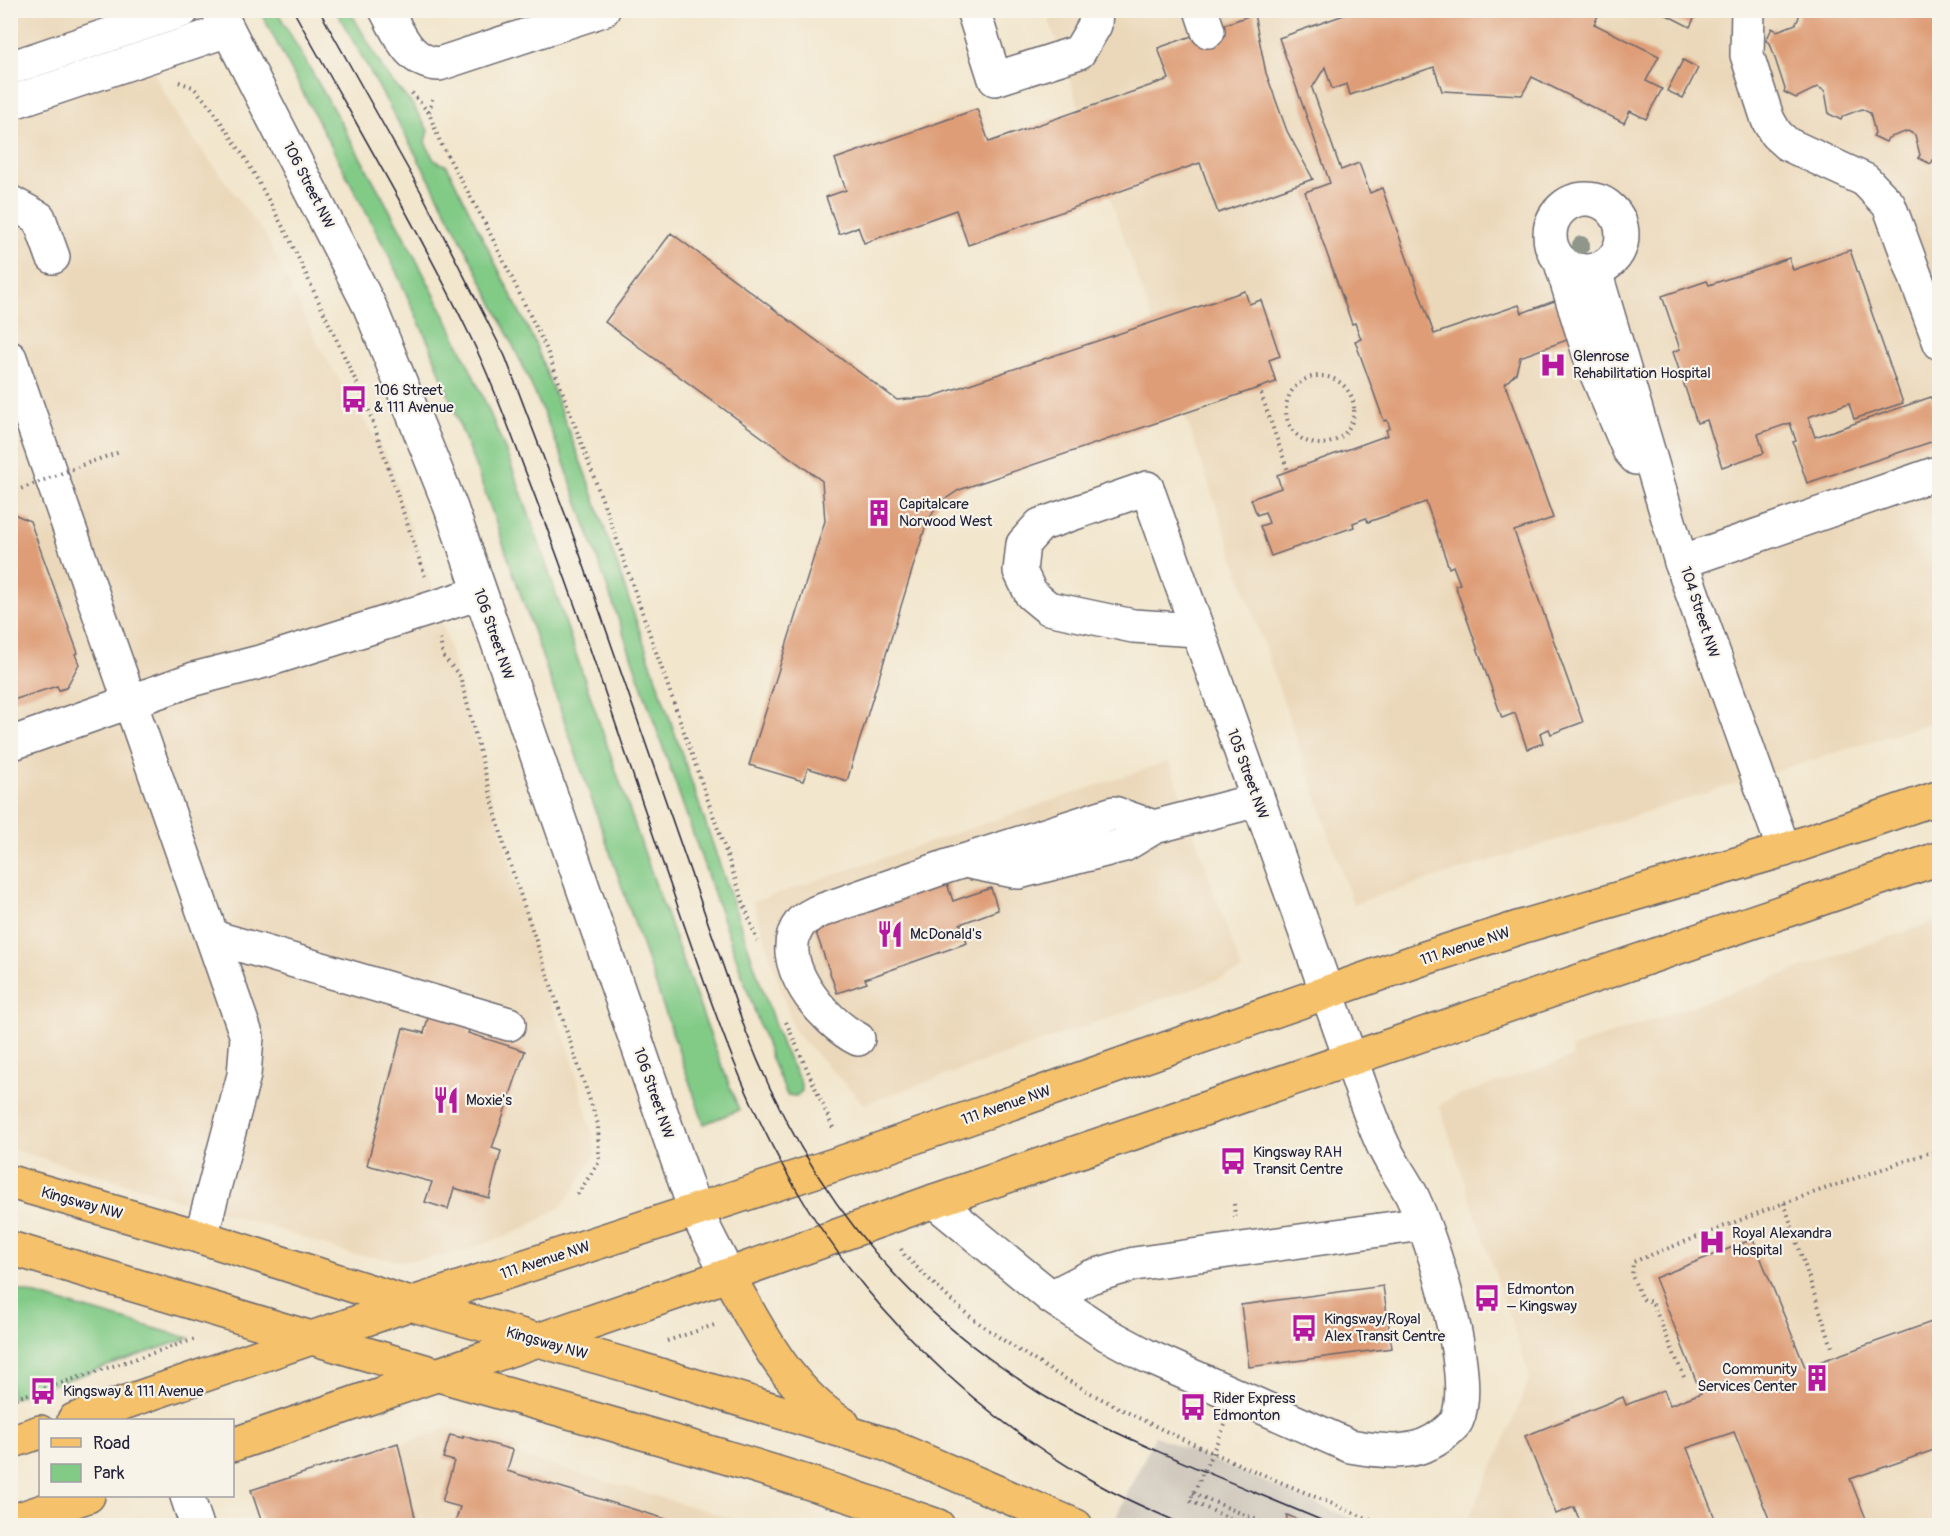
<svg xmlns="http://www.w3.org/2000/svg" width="1950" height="1536" viewBox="0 0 1950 1536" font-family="Pangolin,sans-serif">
	<rect width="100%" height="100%" fill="#f7f3e8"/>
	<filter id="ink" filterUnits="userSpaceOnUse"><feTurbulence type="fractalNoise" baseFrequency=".0167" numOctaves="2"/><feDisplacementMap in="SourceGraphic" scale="12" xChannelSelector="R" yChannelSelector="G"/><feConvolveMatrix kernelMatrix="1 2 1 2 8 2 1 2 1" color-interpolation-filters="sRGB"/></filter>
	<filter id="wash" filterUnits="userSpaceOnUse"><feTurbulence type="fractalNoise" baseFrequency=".008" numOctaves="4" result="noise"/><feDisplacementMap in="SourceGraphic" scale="24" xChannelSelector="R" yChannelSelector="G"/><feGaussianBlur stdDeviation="1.35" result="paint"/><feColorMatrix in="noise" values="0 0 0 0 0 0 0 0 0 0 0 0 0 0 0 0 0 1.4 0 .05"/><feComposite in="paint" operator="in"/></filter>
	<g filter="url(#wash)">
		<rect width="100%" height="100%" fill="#f2e6cd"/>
		<g fill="#ebd8ba">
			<path d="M10,11H121L178,118L266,236L320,348L392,465L402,502L429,575L547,994L570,1052L597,1152L576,1187L560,1207L526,1228L454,1255L403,1261L350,1254L280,1230L11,1149Z"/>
			<path d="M1046,11H1939V720L1353,904Z"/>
			<path d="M1169,761L1242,971L864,1104L794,1031L753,902Z"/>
			<path d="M1939,920V1525H1465L1499,1453L1530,1378L1439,1105L1449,1099L1573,1057L1571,1048Z"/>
			<path d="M450,1427L519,1448L517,1455L754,1525H267L358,1458Z"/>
		</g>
		<path fill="#cbc3b8" d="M1155,1436L1367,1525L1135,1526L1116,1517Z"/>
		<g fill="#82cb87" stroke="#527661" stroke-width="1.5">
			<path d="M260,11H277C358,153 443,295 504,447C534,522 557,599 583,675C633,821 683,967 739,1110L704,1124L488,500L430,346L389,256Z"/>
			<path d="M336,11H350L388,77L412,104L428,130L425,142L434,160L447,166L535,343L591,489L782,1046L800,1081L802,1091L796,1096L787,1095L772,1061L562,457C499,302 418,156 336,11Z"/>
			<path d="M11,1288L189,1338L11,1399Z"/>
		</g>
		<g id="blocks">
			<g fill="#de9d77">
				<path d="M1358,10H1601L1594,24L1659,56L1646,81L1662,89L1646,119L1630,111L1624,123L1532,77L1522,95L1442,91L1434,67L1350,95L1347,84L1332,89L1325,67L1312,88L1341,170L1359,163L1370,193L1382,188L1434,334L1519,305L1522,313L1587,289L1600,328L1520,357L1516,373L1505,384L1553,518L1514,531L1583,722L1551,734L1549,729L1540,733L1543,743L1527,749L1515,713L1502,718L1455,585L1460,584L1453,566L1449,568L1426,502L1368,522L1366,518L1353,523L1354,527L1271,556L1260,526L1269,523L1265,512L1257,515L1251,499L1281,488L1277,475L1388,435L1386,430L1390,428L1387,420L1384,421L1355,341L1361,339L1355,323L1352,324L1305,192L1330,183L1279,38Z"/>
				<path d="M1657,10H1698L1690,27Z"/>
				<path d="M1797,10H1940V164L1933,160L1931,164L1918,158L1920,155L1915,135L1908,131L1888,138L1886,142L1873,136L1875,133L1870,113L1862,109L1843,116L1841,120L1829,114L1825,91L1818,87L1796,98L1784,92L1785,89L1770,43L1766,41L1772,28L1777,31L1796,24L1799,17Z"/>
				<path d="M1254,14L1266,73L1287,131L1313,179L1218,213L1200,163L968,245L956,210L864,243L858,227L839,234L826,197L846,190L835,159L977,109L989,142L1169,79L1158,48Z"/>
				<path d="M1683,60L1698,68L1683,98L1667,91Z"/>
				<path d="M671,233L897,400L931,397L1245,291L1249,304L1261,300L1280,356L1269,360L1276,382L959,490L938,504L926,525L847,781L808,768L803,781L749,765L825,521L822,481L605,322Z"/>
				<path d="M1850,250L1903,403L1854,419L1849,403L1808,417L1815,437L1931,397L1940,423V439L1807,483L1793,442L1796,441L1790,423L1758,434L1764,453L1722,467L1707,420L1697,423L1673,352L1680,349L1662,296L1707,281L1709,285L1789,258L1793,270Z"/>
				<path d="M10,502L16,515L30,521L78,653L75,654L79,664L66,688L59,690L57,686L10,701Z"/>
				<path d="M944,875L953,901L991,888L998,910L960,924L967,943L865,979L867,983L837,993L812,921Z"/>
				<path d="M431,1006L474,1018L468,1033L525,1051L492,1148L501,1151L489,1198L454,1188L448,1209L425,1202L432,1182L367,1165L403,1028L424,1033Z"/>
				<path d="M1753,1239L1805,1367L1940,1319V1448L1850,1479L1869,1526H1772L1734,1432L1687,1448L1718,1526H1582L1574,1507L1556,1514L1525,1436L1623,1397L1626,1405L1664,1390L1670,1405L1701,1393L1655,1278Z"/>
				<path d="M1383,1286L1392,1348L1249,1367L1241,1305Z"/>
				<path d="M450,1435L463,1438V1436L513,1450L507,1471L689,1526H454L460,1507L442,1502L454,1461L443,1458Z"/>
				<path d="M398,1443L417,1526H263L251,1490Z"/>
				<path d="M1287,1515L1311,1525V1526H1286Z"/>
			</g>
		</g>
	</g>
	<g filter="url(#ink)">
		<use href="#blocks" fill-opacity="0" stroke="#6b676e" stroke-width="1.5"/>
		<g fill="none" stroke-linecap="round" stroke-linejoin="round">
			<defs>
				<g id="minor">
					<path d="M218,10L370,307L451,508L695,1210L728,1275"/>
					<path d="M386,10C399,34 409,63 439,64L603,10"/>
					<path d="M973,10L995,79L1079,52L1095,25L1096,10"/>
					<path d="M1201,10L1208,31"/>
					<path d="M1748,10L1747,55L1768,120L1776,134L1787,144L1865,180L1889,205L1940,343"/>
					<path d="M10,68L183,10"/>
					<path d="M10,103L228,30"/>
					<circle cx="1586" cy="235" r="36"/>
					<path d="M10,202L39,218L53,257"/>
					<path d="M1561,263L1592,363L1629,450L1636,458"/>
					<path d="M1595,271L1681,562"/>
					<path d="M10,358L247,1037L244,1075L201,1237"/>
					<path d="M10,744L194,679L264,661L480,593"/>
					<path d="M1784,850L1681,562L1940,472"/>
					<path d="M965,861L1019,872L1124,845L1154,827L1258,800"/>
					<path d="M213,937L509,1024"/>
					<path d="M858,1039C825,1023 770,960 801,922C805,918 812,915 817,912L945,867L1114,813L1154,827"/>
					<path d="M934,1201L1051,1297L1108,1335L1147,1356L1350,1446C1384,1452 1417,1457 1445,1433C1449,1429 1455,1425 1457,1420C1476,1376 1433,1241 1412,1196C1404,1180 1393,1166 1385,1149C1371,1121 1362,1089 1351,1060L1147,488L1040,525L1023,544L1020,571L1031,594L1048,608L1133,626L1197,630"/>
					<path d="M1051,1297L1090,1277L1134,1264L1423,1224"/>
					<path d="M187,1496L197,1526"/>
				</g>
				<g id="major">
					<path d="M10,1182L201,1237L410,1304L637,1368L885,1444L1076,1526"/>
					<path d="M10,1248C152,1291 293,1333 435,1374C603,1422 773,1467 938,1526"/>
					<path d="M728,1275C758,1329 788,1391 843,1424"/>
					<path d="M74,1420L410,1304L849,1160L1422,959L1521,927L1784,850L1940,797"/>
					<path d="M10,1442L40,1432"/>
					<path d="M232,1445L728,1275L934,1201L1940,858"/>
					<path d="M10,1522L88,1496"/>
				</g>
			</defs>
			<use href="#minor" stroke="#6b676e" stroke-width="36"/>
			<use href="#major" stroke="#6b676e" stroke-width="36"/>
			<g stroke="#6b676e" stroke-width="4" stroke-dasharray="1.5 4.5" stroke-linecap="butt">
				<path d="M179,82L193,87L210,106L247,161L289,238L367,405L425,576"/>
				<path d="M412,93L429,113L440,142L485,223L547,350L612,526L757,941"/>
				<path d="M429,112L433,96"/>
				<circle cx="1320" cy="410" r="34"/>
				<path d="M1259,388L1288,471"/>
				<path d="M82,465L120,452"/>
				<path d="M440,639L443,656L460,676L505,849L598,1124L599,1162L577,1195"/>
				<path d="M786,1022L834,1130"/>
				<path d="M1784,1203L1833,1350"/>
				<path d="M1234,1204L1235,1217"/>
				<path d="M901,1249L905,1256C929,1278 952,1304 979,1323C1101,1412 1246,1467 1385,1526"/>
				<path d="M667,1341L717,1324"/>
				<path d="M1684,1377L1652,1302L1642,1299L1632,1276L1633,1262L1784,1203L1940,1149"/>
				<path d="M10,1400L195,1339"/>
				<path d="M1225,1425L1190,1501L1248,1526"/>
				<path d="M1193,1493L1271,1526"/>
			</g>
			<use href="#minor" stroke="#fff" stroke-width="33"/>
			<use href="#major" stroke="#f5c16b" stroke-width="33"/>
			<g stroke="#22223b" stroke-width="1.5">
				<path d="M293,10C353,119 417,226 471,338C492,381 509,428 526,473C582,617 628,764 679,910C711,1002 741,1094 790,1179C862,1304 970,1412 1096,1483C1125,1500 1156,1512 1186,1526"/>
				<path d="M319,10L421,192L505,356L576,543L745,1029C798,1168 881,1284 1004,1369C1019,1379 1034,1391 1049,1399C1141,1448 1239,1485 1335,1526"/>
			</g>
			<path stroke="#6b676e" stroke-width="4" stroke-dasharray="1.5 4.5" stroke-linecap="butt" d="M10,493L78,467"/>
		</g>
		<circle fill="#909689" cx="1581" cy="245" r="9"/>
	</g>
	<defs>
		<symbol id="hospital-bare" viewBox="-9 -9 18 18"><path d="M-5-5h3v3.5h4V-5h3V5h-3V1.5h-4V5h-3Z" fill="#b5179e" stroke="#f7f3e8" stroke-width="2.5" paint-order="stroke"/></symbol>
		<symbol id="bus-bare" viewBox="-9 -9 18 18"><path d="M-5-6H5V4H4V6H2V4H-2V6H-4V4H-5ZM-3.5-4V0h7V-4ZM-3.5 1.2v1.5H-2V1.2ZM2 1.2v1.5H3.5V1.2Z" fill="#b5179e" stroke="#f7f3e8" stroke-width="2.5" paint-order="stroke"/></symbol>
		<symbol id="building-bare" viewBox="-9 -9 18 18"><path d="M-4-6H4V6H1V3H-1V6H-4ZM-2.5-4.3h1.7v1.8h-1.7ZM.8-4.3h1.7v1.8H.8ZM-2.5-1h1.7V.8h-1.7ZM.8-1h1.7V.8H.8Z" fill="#b5179e" stroke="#f7f3e8" stroke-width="2.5" paint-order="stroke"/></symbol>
		<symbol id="restaurant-bare" viewBox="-9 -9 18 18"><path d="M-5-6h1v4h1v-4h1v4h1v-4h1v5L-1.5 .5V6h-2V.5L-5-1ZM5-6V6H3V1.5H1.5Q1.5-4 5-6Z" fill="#b5179e" stroke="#f7f3e8" stroke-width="2.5" paint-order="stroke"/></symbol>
	</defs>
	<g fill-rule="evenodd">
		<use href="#hospital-bare" x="1534" y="346" width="38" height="38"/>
		<use href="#bus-bare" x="335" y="380" width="38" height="38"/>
		<use href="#building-bare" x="860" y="494" width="38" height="38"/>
		<use href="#restaurant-bare" x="871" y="915" width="38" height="38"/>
		<use href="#restaurant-bare" x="427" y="1081" width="38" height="38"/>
		<use href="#bus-bare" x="1214" y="1142" width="38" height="38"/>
		<use href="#hospital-bare" x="1693" y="1223" width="38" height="38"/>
		<use href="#bus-bare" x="1468" y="1279" width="38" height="38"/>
		<use href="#bus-bare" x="1285" y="1309" width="38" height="38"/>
		<use href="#building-bare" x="1798" y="1359" width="38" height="38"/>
		<use href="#bus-bare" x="24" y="1372" width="38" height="38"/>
		<use href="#bus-bare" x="1174" y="1388" width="38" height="38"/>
	</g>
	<g text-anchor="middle" stroke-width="4.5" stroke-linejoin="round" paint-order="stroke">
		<g font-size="15" fill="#22223b" stroke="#f7f3e8">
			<text transform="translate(309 185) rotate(63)" y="5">106 Street NW</text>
			<text transform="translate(1700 612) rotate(72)" y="5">104 Street NW</text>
			<text transform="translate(494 634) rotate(71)" y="5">106 Street NW</text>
			<text transform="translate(1248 774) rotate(70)" y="5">105 Street NW</text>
			<text transform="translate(1465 946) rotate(-18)" y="5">111 Avenue NW</text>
			<text transform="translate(654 1093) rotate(71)" y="5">106 Street NW</text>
			<text transform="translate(1006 1105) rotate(-19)" y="5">111 Avenue NW</text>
			<text transform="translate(82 1203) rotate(16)" y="5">Kingsway NW</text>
			<text transform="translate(545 1260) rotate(-18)" y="5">111 Avenue NW</text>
			<text transform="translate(547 1343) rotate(16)" y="5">Kingsway NW</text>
		</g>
		<g font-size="15" fill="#22223b" stroke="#f7f3e8" text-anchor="start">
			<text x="1573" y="361">Glenrose<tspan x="1573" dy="17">Rehabilitation Hospital</tspan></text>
			<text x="374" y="395">106 Street<tspan x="374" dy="17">&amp; 111 Avenue</tspan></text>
			<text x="899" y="509">Capitalcare<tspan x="899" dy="17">Norwood West</tspan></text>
			<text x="910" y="939">McDonald's</text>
			<text x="466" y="1105">Moxie's</text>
			<text x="1253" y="1157">Kingsway RAH<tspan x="1253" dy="17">Transit Centre</tspan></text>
			<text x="1732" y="1238">Royal Alexandra<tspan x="1732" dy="17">Hospital</tspan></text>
			<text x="1507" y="1294">Edmonton<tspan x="1507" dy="17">– Kingsway</tspan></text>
			<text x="1324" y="1324">Kingsway/Royal<tspan x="1324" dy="17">Alex Transit Centre</tspan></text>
			<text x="1797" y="1374" text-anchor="end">Community<tspan x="1797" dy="17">Services Center</tspan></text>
			<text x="63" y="1396">Kingsway &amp; 111 Avenue</text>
			<text x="1213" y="1403">Rider Express<tspan x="1213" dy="17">Edmonton</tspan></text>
		</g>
	</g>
	<rect width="1950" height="1536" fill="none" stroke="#f7f3e8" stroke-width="36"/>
	<rect x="39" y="1419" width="195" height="78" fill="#f7f3e8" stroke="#a29fa3" stroke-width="1.5"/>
	<rect x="51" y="1438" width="30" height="9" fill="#f5c16b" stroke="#a29fa3" stroke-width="1.5"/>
	<text x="93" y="1449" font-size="18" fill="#22223b">Road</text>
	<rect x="51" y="1464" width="30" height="18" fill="#82cb87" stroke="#a29fa3" stroke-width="1.5"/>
	<text x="93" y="1479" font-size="18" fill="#22223b">Park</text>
</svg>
